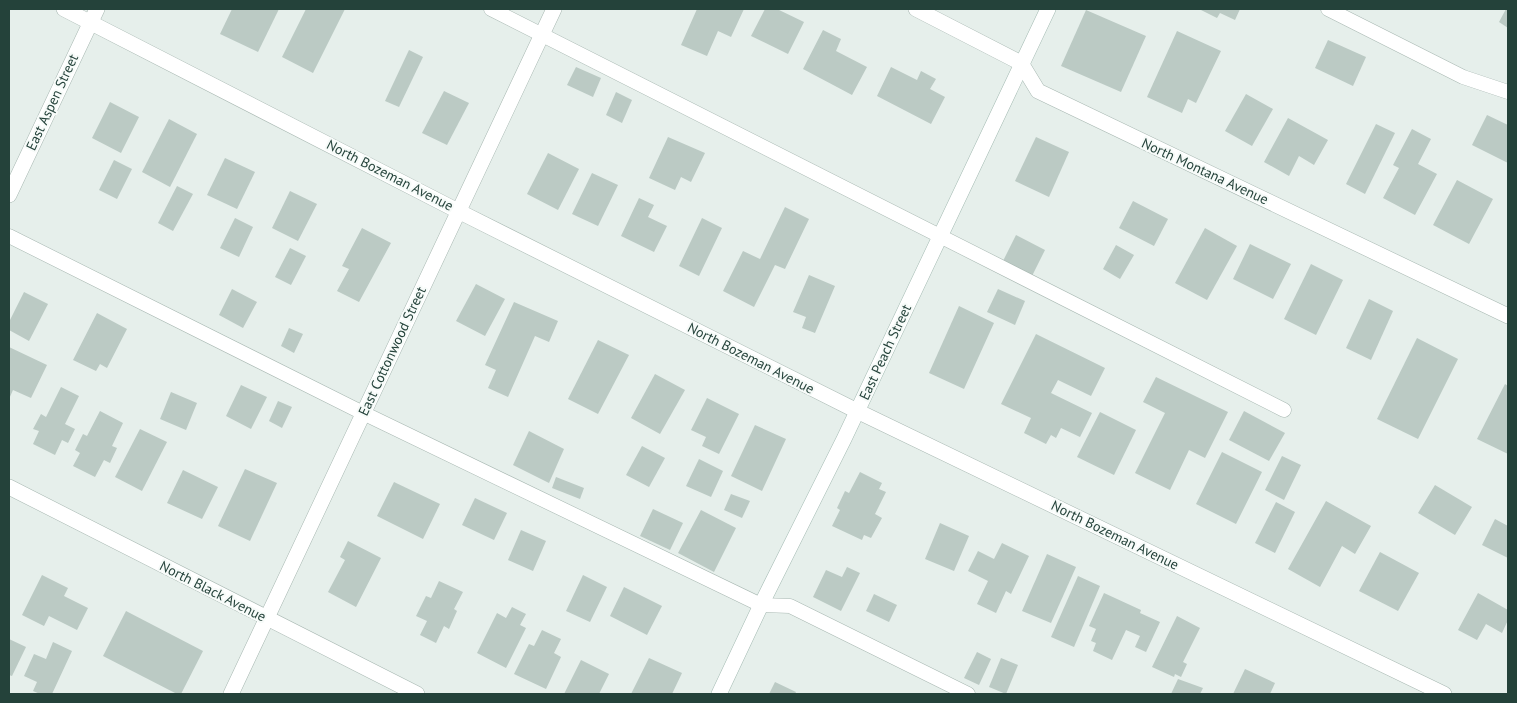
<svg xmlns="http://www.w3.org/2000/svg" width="1517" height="703" viewBox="0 0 1517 703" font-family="'PT Sans',sans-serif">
	<rect width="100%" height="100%" fill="#e6efeb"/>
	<g fill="#bbcac4">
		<path d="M232,9H279L258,52L220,34Z"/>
		<path d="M306,9H345L313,73L282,57Z"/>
		<path d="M697,9H744L731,37L718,31L707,56L681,45Z"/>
		<path d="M765,9H777L804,22L788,54L751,36Z"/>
		<path d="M1199,9H1240L1235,20L1220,13L1217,18Z"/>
		<path d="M1506,9H1508V28L1499,22Z"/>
		<path d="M1086,10L1146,36L1121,92L1061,66Z"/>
		<path d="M823,30L841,39L836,51L867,67L852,95L803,69Z"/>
		<path d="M1177,31L1221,51L1196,103L1188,99L1182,113L1147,97Z"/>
		<path d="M1328,40L1366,57L1353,86L1315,68Z"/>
		<path d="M409,50L423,57L399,107L385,101Z"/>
		<path d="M576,67L601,78L593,97L567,85Z"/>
		<path d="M891,67L917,80L921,71L936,79L930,89L945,97L931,124L877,96Z"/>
		<path d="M444,91L469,103L447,145L422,133Z"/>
		<path d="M616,92L632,100L622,123L606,115Z"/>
		<path d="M1246,94L1273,109L1252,146L1225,131Z"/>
		<path d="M110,102L139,117L121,153L92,138Z"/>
		<path d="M1487,115L1508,125V163L1472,145Z"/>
		<path d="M1288,118L1328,140L1314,165L1299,156L1289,176L1264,162Z"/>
		<path d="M169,119L197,134L170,187L142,172Z"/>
		<path d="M1376,124L1395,133L1365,194L1346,184Z"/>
		<path d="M1412,129L1431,139L1418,164L1437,174L1415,215L1383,198L1399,168L1393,165Z"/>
		<path d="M668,137L705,153L691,182L681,177L675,190L649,178Z"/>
		<path d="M1036,137L1069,152L1049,197L1015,181Z"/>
		<path d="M548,153L579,169L558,210L527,194Z"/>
		<path d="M225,158L255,172L237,209L207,195Z"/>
		<path d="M114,160L132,169L117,199L99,190Z"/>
		<path d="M592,173L618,185L598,226L572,214Z"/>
		<path d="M1457,180L1493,199L1469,244L1433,225Z"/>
		<path d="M177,186L193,194L173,231L158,223Z"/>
		<path d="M290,191L317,204L298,241L272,228Z"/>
		<path d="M639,198L654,205L648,217L667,226L654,252L621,236Z"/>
		<path d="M1133,201L1168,219L1154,246L1119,228Z"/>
		<path d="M785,207L809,219L785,269L775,265L754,307L723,291L743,251L760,259Z"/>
		<path d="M235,218L253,227L239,257L220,248Z"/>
		<path d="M702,218L722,228L699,276L679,266Z"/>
		<path d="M362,228L391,243L359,302L337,291L349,269L342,266Z"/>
		<path d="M1205,228L1237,246L1207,300L1175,283Z"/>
		<path d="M1016,235L1045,250L1032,276L1003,261Z"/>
		<path d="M1250,244L1291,264L1273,299L1233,279Z"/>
		<path d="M1116,245L1134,255L1120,279L1103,269Z"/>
		<path d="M290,248L306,256L291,285L275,277Z"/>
		<path d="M1311,264L1343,280L1316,335L1284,319Z"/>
		<path d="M809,275L835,286L815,333L802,328L806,317L793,312Z"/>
		<path d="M476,284L505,299L485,336L456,321Z"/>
		<path d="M232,289L257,302L243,328L219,315Z"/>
		<path d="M998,289L1025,301L1015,325L987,312Z"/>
		<path d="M24,292L48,304L29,341L9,330V322Z"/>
		<path d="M1369,299L1393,311L1371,360L1346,348Z"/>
		<path d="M514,302L558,321L549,342L535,336L508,397L488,388L496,370L485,365Z"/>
		<path d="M959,306L994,323L964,389L929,373Z"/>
		<path d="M97,313L127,329L107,368L100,364L96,371L73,360Z"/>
		<path d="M289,328L303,334L294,353L281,346Z"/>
		<path d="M1036,334L1105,368L1091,396L1058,380L1051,393L1092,413L1080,437L1061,428L1056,438L1051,435L1046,444L1024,433L1031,418L1001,404Z"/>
		<path d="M1417,338L1458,359L1418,439L1377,419Z"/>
		<path d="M598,340L629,355L598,414L568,399Z"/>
		<path d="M9,347L47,365L31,398L13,390L9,399Z"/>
		<path d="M655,374L685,390L660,434L631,418Z"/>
		<path d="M1156,377L1228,412L1205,458L1189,450L1170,490L1135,473L1165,413L1143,402Z"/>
		<path d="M1505,384L1508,386V454L1477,439Z"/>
		<path d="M241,385L267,397L251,429L226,416Z"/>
		<path d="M61,387L79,396L65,424L75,429L68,443L62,440L55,455L33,444L39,431L33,429L41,414L46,417Z"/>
		<path d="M171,392L197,403L186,430L160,419Z"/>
		<path d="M707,398L739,414L719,454L702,446L706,437L691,430Z"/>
		<path d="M278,401L292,407L282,428L269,421Z"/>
		<path d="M100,411L123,423L112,446L117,448L110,463L104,460L95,477L73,466L80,453L75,450L83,434L87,436Z"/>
		<path d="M1244,411L1285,433L1269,461L1229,440Z"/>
		<path d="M1100,412L1136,430L1114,475L1077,457Z"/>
		<path d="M755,425L786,439L762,491L731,476Z"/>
		<path d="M140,429L167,442L142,491L115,477Z"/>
		<path d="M529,431L564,449L549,483L513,465Z"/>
		<path d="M642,446L665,458L649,487L626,475Z"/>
		<path d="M1222,452L1262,472L1236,524L1196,504Z"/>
		<path d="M1282,456L1301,465L1284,500L1265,490Z"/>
		<path d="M699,459L723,471L711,497L686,486Z"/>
		<path d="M245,469L277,483L250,541L218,526Z"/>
		<path d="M183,470L218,487L202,519L167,503Z"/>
		<path d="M860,472L882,483L879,489L886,492L875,514L882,518L871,538L864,535L862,540L832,526L840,510L837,508L845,491L849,493Z"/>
		<path d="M556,477L584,488L580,499L552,488Z"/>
		<path d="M394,482L440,504L423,539L377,516Z"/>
		<path d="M1435,485L1472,507L1455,535L1418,513Z"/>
		<path d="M731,494L750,501L742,518L724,510Z"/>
		<path d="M475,498L507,513L494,540L462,525Z"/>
		<path d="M1326,501L1371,526L1355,554L1342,546L1320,587L1288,569Z"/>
		<path d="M1276,502L1295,512L1275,553L1255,543Z"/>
		<path d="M653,509L683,523L670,550L640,536Z"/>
		<path d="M701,510L736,528L714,572L678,553Z"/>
		<path d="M1495,519L1508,526V558L1482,545Z"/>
		<path d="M940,523L969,536L954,571L925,559Z"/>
		<path d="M521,530L546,541L533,571L508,560Z"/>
		<path d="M348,541L381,558L356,607L328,592L345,560L340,557Z"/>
		<path d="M1002,543L1029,556L1011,594L1006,591L996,613L977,604L988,581L968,571L978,551L994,559Z"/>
		<path d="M1380,552L1419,573L1398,611L1359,591Z"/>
		<path d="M1047,554L1076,567L1051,623L1022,611Z"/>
		<path d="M847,567L860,573L841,611L813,597L826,570L842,577Z"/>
		<path d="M42,575L68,588L64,596L88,608L77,630L49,616L44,626L22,615Z"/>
		<path d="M583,575L607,587L590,622L566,611Z"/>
		<path d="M1078,576L1100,586L1074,647L1051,637Z"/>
		<path d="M439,581L463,592L454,609L457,611L449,629L444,626L436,643L420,635L427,621L416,616L426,596L431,598Z"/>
		<path d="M624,587L662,606L647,635L610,616Z"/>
		<path d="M1104,593L1141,610L1140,613L1160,622L1146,652L1135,647L1140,636L1126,630L1112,660L1093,651L1096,643L1091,641L1096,629L1089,626Z"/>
		<path d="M1478,593L1508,610V620L1502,633L1486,624L1477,640L1458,630Z"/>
		<path d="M874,594L897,605L889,622L866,611Z"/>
		<path d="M512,607L526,614L520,625L526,628L506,668L477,653L497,613L506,618Z"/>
		<path d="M126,611L203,651L181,694H177L103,656Z"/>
		<path d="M1177,616L1200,628L1183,662L1187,664L1181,677L1175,674L1174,677L1152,667Z"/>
		<path d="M542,630L561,639L554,653L561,657L546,689L514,674L529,644L534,646Z"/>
		<path d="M9,639L26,647L12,676L9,675Z"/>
		<path d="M53,642L72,651L52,694H40L33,691L37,682L24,676L34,654L46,659Z"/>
		<path d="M977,652L991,659L979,685L964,678Z"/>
		<path d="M649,658L682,673L672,694H631Z"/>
		<path d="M1001,658L1018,665L1006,694L989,687Z"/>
		<path d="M581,660L609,674L599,694H564Z"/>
		<path d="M1245,669L1275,683L1270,694H1233Z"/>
		<path d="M1178,679L1203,688L1200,694H1171Z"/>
		<path d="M775,682L796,692L795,694H769Z"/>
	</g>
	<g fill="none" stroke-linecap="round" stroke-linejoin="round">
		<defs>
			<g id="service">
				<path d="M491,9L1284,410"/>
				<path d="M1328,9L1463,77L1508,92"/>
				<path d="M9,236L363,413L761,605L790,606L968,694"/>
			</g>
			<g id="minor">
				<path d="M64,9L458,211L857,411L1444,694"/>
				<path d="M916,9L1021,63L1038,91L1508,316"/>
				<path d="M9,195L97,9"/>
				<path d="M9,487L417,694"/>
				<path d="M231,694L554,9"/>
			</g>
			<path id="secondary" d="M719,694L761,605L844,439L1048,9"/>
		</defs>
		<use href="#service" stroke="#a8b8b2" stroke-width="15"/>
		<use href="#minor" stroke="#a8b8b2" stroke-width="16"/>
		<use href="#secondary" stroke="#a4bbb3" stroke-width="16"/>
		<use href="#service" stroke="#fff" stroke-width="14"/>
		<use href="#minor" stroke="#fff" stroke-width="15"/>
		<use href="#secondary" stroke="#fff" stroke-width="15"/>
	</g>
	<g text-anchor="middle" stroke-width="4" stroke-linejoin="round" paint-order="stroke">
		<g font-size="14" fill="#24423a" stroke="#f7fbf9">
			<text transform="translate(52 102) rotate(-65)" y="5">East Aspen Street</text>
			<text transform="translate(1205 171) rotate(25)" y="5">North Montana Avenue</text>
			<text transform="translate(390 175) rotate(27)" y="5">North Bozeman Avenue</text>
			<text transform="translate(392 351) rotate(-65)" y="5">East Cottonwood Street</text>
			<text transform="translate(885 352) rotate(-65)" y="5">East Peach Street</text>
			<text transform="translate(751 358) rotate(27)" y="5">North Bozeman Avenue</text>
			<text transform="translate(1115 535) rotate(26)" y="5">North Bozeman Avenue</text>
			<text transform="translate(213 591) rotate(27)" y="5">North Black Avenue</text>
		</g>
	</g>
	<rect width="1517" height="703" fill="none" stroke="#24423a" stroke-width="20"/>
</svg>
